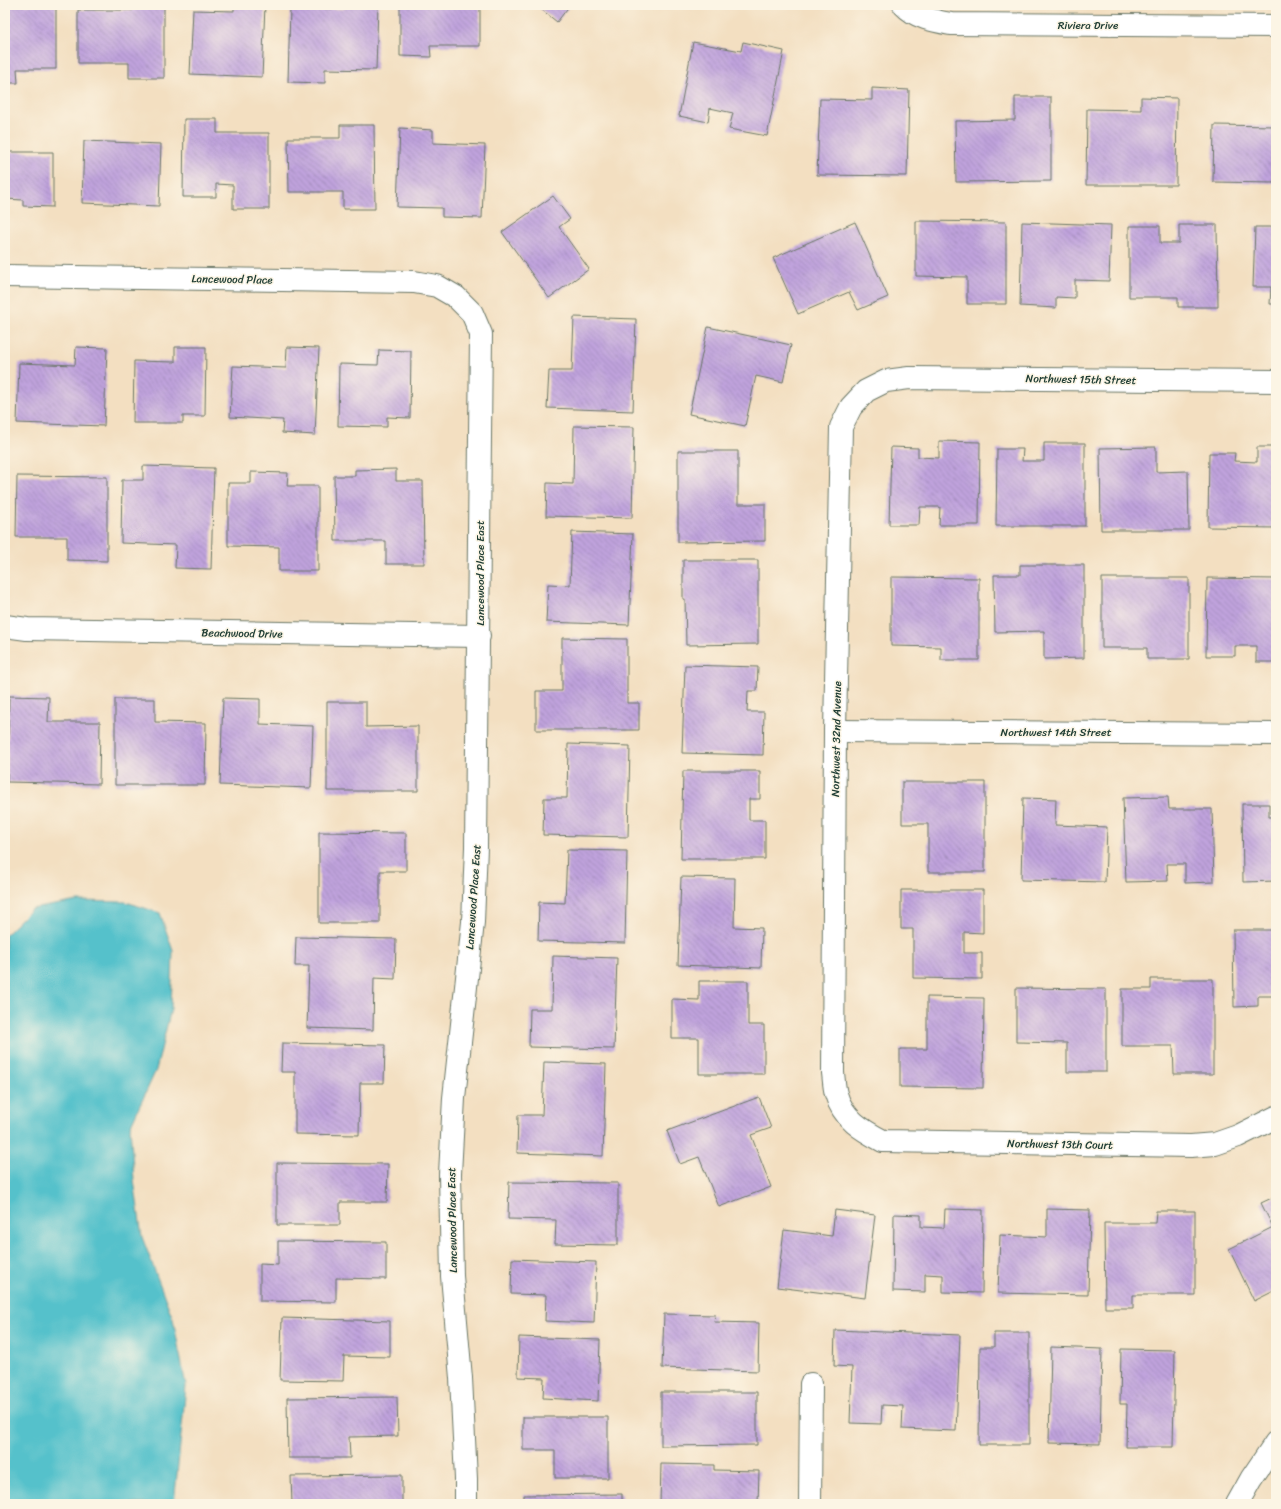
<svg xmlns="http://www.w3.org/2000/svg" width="1281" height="1509" viewBox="0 0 1281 1509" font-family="Sriracha,sans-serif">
	<defs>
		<pattern id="building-back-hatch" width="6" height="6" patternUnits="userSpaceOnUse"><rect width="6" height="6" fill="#c0a3dd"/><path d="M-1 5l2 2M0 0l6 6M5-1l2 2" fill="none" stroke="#9b86b4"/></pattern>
	</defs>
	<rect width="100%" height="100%" fill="#fcf5e5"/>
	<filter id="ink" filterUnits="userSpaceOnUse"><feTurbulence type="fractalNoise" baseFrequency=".025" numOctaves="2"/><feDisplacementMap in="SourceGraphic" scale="8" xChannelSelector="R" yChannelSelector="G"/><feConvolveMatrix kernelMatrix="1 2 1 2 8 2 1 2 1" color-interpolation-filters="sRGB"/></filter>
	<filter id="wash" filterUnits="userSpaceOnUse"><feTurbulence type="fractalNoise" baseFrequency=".012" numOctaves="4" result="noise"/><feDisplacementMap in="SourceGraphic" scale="16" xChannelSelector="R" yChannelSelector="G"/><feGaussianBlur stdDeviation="0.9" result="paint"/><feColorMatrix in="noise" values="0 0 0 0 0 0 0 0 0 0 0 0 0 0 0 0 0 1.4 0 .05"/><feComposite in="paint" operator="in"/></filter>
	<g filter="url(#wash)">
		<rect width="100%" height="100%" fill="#f3dfc1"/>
		<path fill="#54c1cb" stroke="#3a7f80" d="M78,901L126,902L160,913L173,951L171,1009L156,1070L130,1127L134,1180L142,1237L173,1319L186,1386L174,1504H5V935L31,909Z"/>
		<g id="blocks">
			<g fill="url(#building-back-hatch)">
				<path d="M5,5H56V69H17L18,83H5Z"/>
				<path d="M133,5H164V78H129V63H78V10H133Z"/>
				<path d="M234,5H265L262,77L190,74L193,10L234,11Z"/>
				<path d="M345,5H378L376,70L325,69V83L288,82L290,8L344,9Z"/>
				<path d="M400,5H480V46H430L431,57L400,56Z"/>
				<path d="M536,5H570L557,22Z"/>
				<path d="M693,42L741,51L743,42L784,51L767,136L729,129L733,113L710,108L708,122L679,116Z"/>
				<path d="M872,88L909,90L907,176L817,175L820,99L872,100Z"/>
				<path d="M1015,97H1051V181L956,182L955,121L1015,120Z"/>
				<path d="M1141,97L1177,98L1176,185H1086L1087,109L1141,110Z"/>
				<path d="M184,119H217V133H269V209H233V185L216,184V197H183Z"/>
				<path d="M340,125H374L375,209H343V192H289L288,138H340Z"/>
				<path d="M1214,125L1276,126V183L1213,182Z"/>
				<path d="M400,128L433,130V143L485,145L482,218L442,217V208L397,207Z"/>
				<path d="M84,141L161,144L159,206L82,203Z"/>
				<path d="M5,152H53V207L23,206V200L5,199Z"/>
				<path d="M553,196L570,219L559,227L589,269L549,298L502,232Z"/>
				<path d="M916,221L1006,222V304H967V277L916,276Z"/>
				<path d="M855,222L888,297L858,310L849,292L798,314L773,258Z"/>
				<path d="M1022,222L1111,225L1109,281L1075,280V298L1056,297V308L1020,306Z"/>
				<path d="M1179,225H1217L1218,307H1178V297H1129V226H1160V243H1179Z"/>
				<path d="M1255,227H1276V304H1270L1271,287H1253Z"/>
				<path d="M574,317L636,319L633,411L547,408L549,371H572Z"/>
				<path d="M708,327L791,345L783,382L756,376L745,426L689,414Z"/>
				<path d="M76,347L107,348L104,426L17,423L19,363L75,365Z"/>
				<path d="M175,347H206L205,416H183V423H133L134,361L175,362Z"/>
				<path d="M287,347L319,348L315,435L282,433L283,420L230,417L233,366L286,368Z"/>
				<path d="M379,350L411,351L410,418L387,417V427L338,426L339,364L378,365Z"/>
				<path d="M574,426L634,427L632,518L546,516L547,483L573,484Z"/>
				<path d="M939,441L980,442L979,525H939L940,507H920L919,525H889L891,447L918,448V457L939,458Z"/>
				<path d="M1044,443H1085V526H996L997,449H1023L1022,461H1044Z"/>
				<path d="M1156,447V472L1188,471L1189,530H1101L1100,448Z"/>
				<path d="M1257,447H1276V528L1208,527L1209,453H1235L1234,461L1257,462Z"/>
				<path d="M678,451H738V504H765V541L678,542Z"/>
				<path d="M143,466L214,468L211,569L175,568L176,545L121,543L122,480H143Z"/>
				<path d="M396,469V481H423L424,564H386V541H335L334,476H355V470Z"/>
				<path d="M251,472L288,473L287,486H318V571H279V547L228,546V483H251Z"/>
				<path d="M17,476L107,477V561L67,560V537H16Z"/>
				<path d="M572,532L633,534L629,625L546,622L548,584L570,585Z"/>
				<path d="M683,560H758V644L686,645L685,599H683Z"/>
				<path d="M1020,565H1084V658L1044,659V631L995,632L994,575H1020Z"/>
				<path d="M891,577L979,578V660H941V647L891,646Z"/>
				<path d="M1102,578H1189V659H1147V648H1102Z"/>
				<path d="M1207,578L1276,579V662H1256V646H1235V656H1206Z"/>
				<path d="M562,638L627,639V703H639V730H536V691H562Z"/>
				<path d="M685,665L758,667L757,691H748L747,712H764L763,755L682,753Z"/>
				<path d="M9,696L49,697L48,722H100L99,784L7,782Z"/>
				<path d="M223,698L260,699V724L313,726L311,788L220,785Z"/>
				<path d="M115,699H155V722L206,723L205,785H115Z"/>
				<path d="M327,702H366V727L418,726V791H327Z"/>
				<path d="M568,744L630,746L628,837L543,835L544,798H567Z"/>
				<path d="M683,771H760V799H749V820H765V859H681Z"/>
				<path d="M902,782H985V872H928V824H902Z"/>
				<path d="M1168,797L1169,809H1212L1214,882L1185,883V864H1167L1168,881L1126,882L1123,798Z"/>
				<path d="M1023,798L1056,799L1055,825L1107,827L1105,882L1021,880Z"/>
				<path d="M1242,804H1269V817H1276V881L1243,882Z"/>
				<path d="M319,832L406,833V871H380V923H319Z"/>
				<path d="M567,850L627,851L625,943L538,941L539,902L565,903Z"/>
				<path d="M681,877L735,878L734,927L762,928L761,968L678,965Z"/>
				<path d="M901,890H983V933L964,932V953H982V979L913,978V929H901Z"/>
				<path d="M1233,930H1276V996H1258V1006L1234,1007Z"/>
				<path d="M296,937L396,939L395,979L374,978L373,1030L307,1028L309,966H295Z"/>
				<path d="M553,956L617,958L614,1049L529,1047L530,1009H552Z"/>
				<path d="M1151,979H1213V1074H1174L1173,1046H1122V989H1151Z"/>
				<path d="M699,981H748V1025H764V1074H699V1038H672V999L699,1000Z"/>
				<path d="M1016,988L1106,989V1072H1067V1043L1016,1042Z"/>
				<path d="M927,997L984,998L983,1088L900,1087V1049H927Z"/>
				<path d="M282,1043L385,1045L384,1083H360L359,1135L295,1134V1072H281Z"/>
				<path d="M544,1062L606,1064L603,1156L517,1153L518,1115H542Z"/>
				<path d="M759,1097L771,1128L751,1135L771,1187L719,1207L699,1157L680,1164L667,1131Z"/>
				<path d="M277,1163L388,1164L387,1202H340V1225H277Z"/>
				<path d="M509,1182L618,1183V1245L555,1244L556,1220L508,1219Z"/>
				<path d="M1276,1196V1290L1254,1301L1229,1249L1273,1227L1261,1203Z"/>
				<path d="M945,1209L983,1210L982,1293L943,1292V1275L925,1274V1292L893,1291L894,1214L921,1215V1227L944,1228Z"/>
				<path d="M1047,1209L1090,1210L1088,1295L998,1293L1000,1235L1047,1237Z"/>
				<path d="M835,1210L875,1215L865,1298L777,1287L784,1230L832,1236Z"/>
				<path d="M1156,1211H1195V1295H1133V1308H1105L1104,1223H1155Z"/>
				<path d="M278,1241L386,1242V1279L336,1278V1302L260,1301V1264L278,1265Z"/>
				<path d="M512,1259L596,1262L594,1323L545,1321L546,1295L511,1294Z"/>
				<path d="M664,1314L715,1315L714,1322L759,1323L758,1371L662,1368Z"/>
				<path d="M282,1318L390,1321V1357L344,1356L343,1381L280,1380Z"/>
				<path d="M835,1330L960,1335L956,1431L902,1429L903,1406L882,1405L881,1424L850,1423L852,1367L834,1366Z"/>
				<path d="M994,1333H1029V1445H979L980,1347H994Z"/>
				<path d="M519,1337L600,1340L598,1401L543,1398L544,1378L518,1377Z"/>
				<path d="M1051,1347L1102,1349L1100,1444L1049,1443Z"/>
				<path d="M1121,1349L1175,1350L1173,1447H1126L1127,1404H1120Z"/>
				<path d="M661,1392H757V1445L661,1446Z"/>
				<path d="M397,1397L398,1436L349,1437L350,1458H288L287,1398Z"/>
				<path d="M523,1417H608V1478H555V1450H523Z"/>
				<path d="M661,1464L714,1465V1470L759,1471L758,1504H660Z"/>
				<path d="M402,1475V1504H292L291,1476Z"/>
				<path d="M622,1494V1504H524V1495Z"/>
			</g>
		</g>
	</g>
	<g filter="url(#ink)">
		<use href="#blocks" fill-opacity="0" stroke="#697665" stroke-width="1"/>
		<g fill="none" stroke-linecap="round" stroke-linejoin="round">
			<defs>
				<g id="street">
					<path d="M904,5C916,18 934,21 951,24L1276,26"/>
					<path d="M5,276L414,282L437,286L456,297L472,313L481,334L476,847L473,922L454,1098L450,1174L452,1276L461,1378L466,1479V1504"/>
					<path d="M1276,381L909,378L886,381L866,391L851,407L841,427L835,731L833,1073C834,1080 834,1087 836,1094C843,1119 862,1130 883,1141L1191,1146L1215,1144L1238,1136L1276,1117"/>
					<path d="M5,626L27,629L479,636"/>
					<path d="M835,731L1276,734"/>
					<path d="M810,1504L811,1384"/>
					<path d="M1237,1504L1251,1479L1276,1442"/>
				</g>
			</defs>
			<use href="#street" stroke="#697665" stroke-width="24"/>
			<use href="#street" stroke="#fff" stroke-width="22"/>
		</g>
	</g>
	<g text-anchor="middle" stroke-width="3" stroke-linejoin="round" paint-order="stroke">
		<g font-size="11" fill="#1f3d34" stroke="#fcf5e5">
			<text x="1088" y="29">Riviera Drive</text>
			<text transform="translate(232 279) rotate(1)" y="4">Lancewood Place</text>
			<text transform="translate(1081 379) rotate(1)" y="4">Northwest 15th Street</text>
			<text transform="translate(480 573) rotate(-90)" y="4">Lancewood Place East</text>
			<text transform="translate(242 633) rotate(1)" y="4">Beachwood Drive</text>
			<text x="1056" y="736">Northwest 14th Street</text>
			<text transform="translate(836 739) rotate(-89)" y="4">Northwest 32nd Avenue</text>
			<text transform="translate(473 897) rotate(-86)" y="4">Lancewood Place East</text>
			<text transform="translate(1060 1144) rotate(1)" y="4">Northwest 13th Court</text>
			<text transform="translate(452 1220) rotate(-91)" y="4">Lancewood Place East</text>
		</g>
	</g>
	<rect width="1281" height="1509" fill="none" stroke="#fcf5e5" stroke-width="20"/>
</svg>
